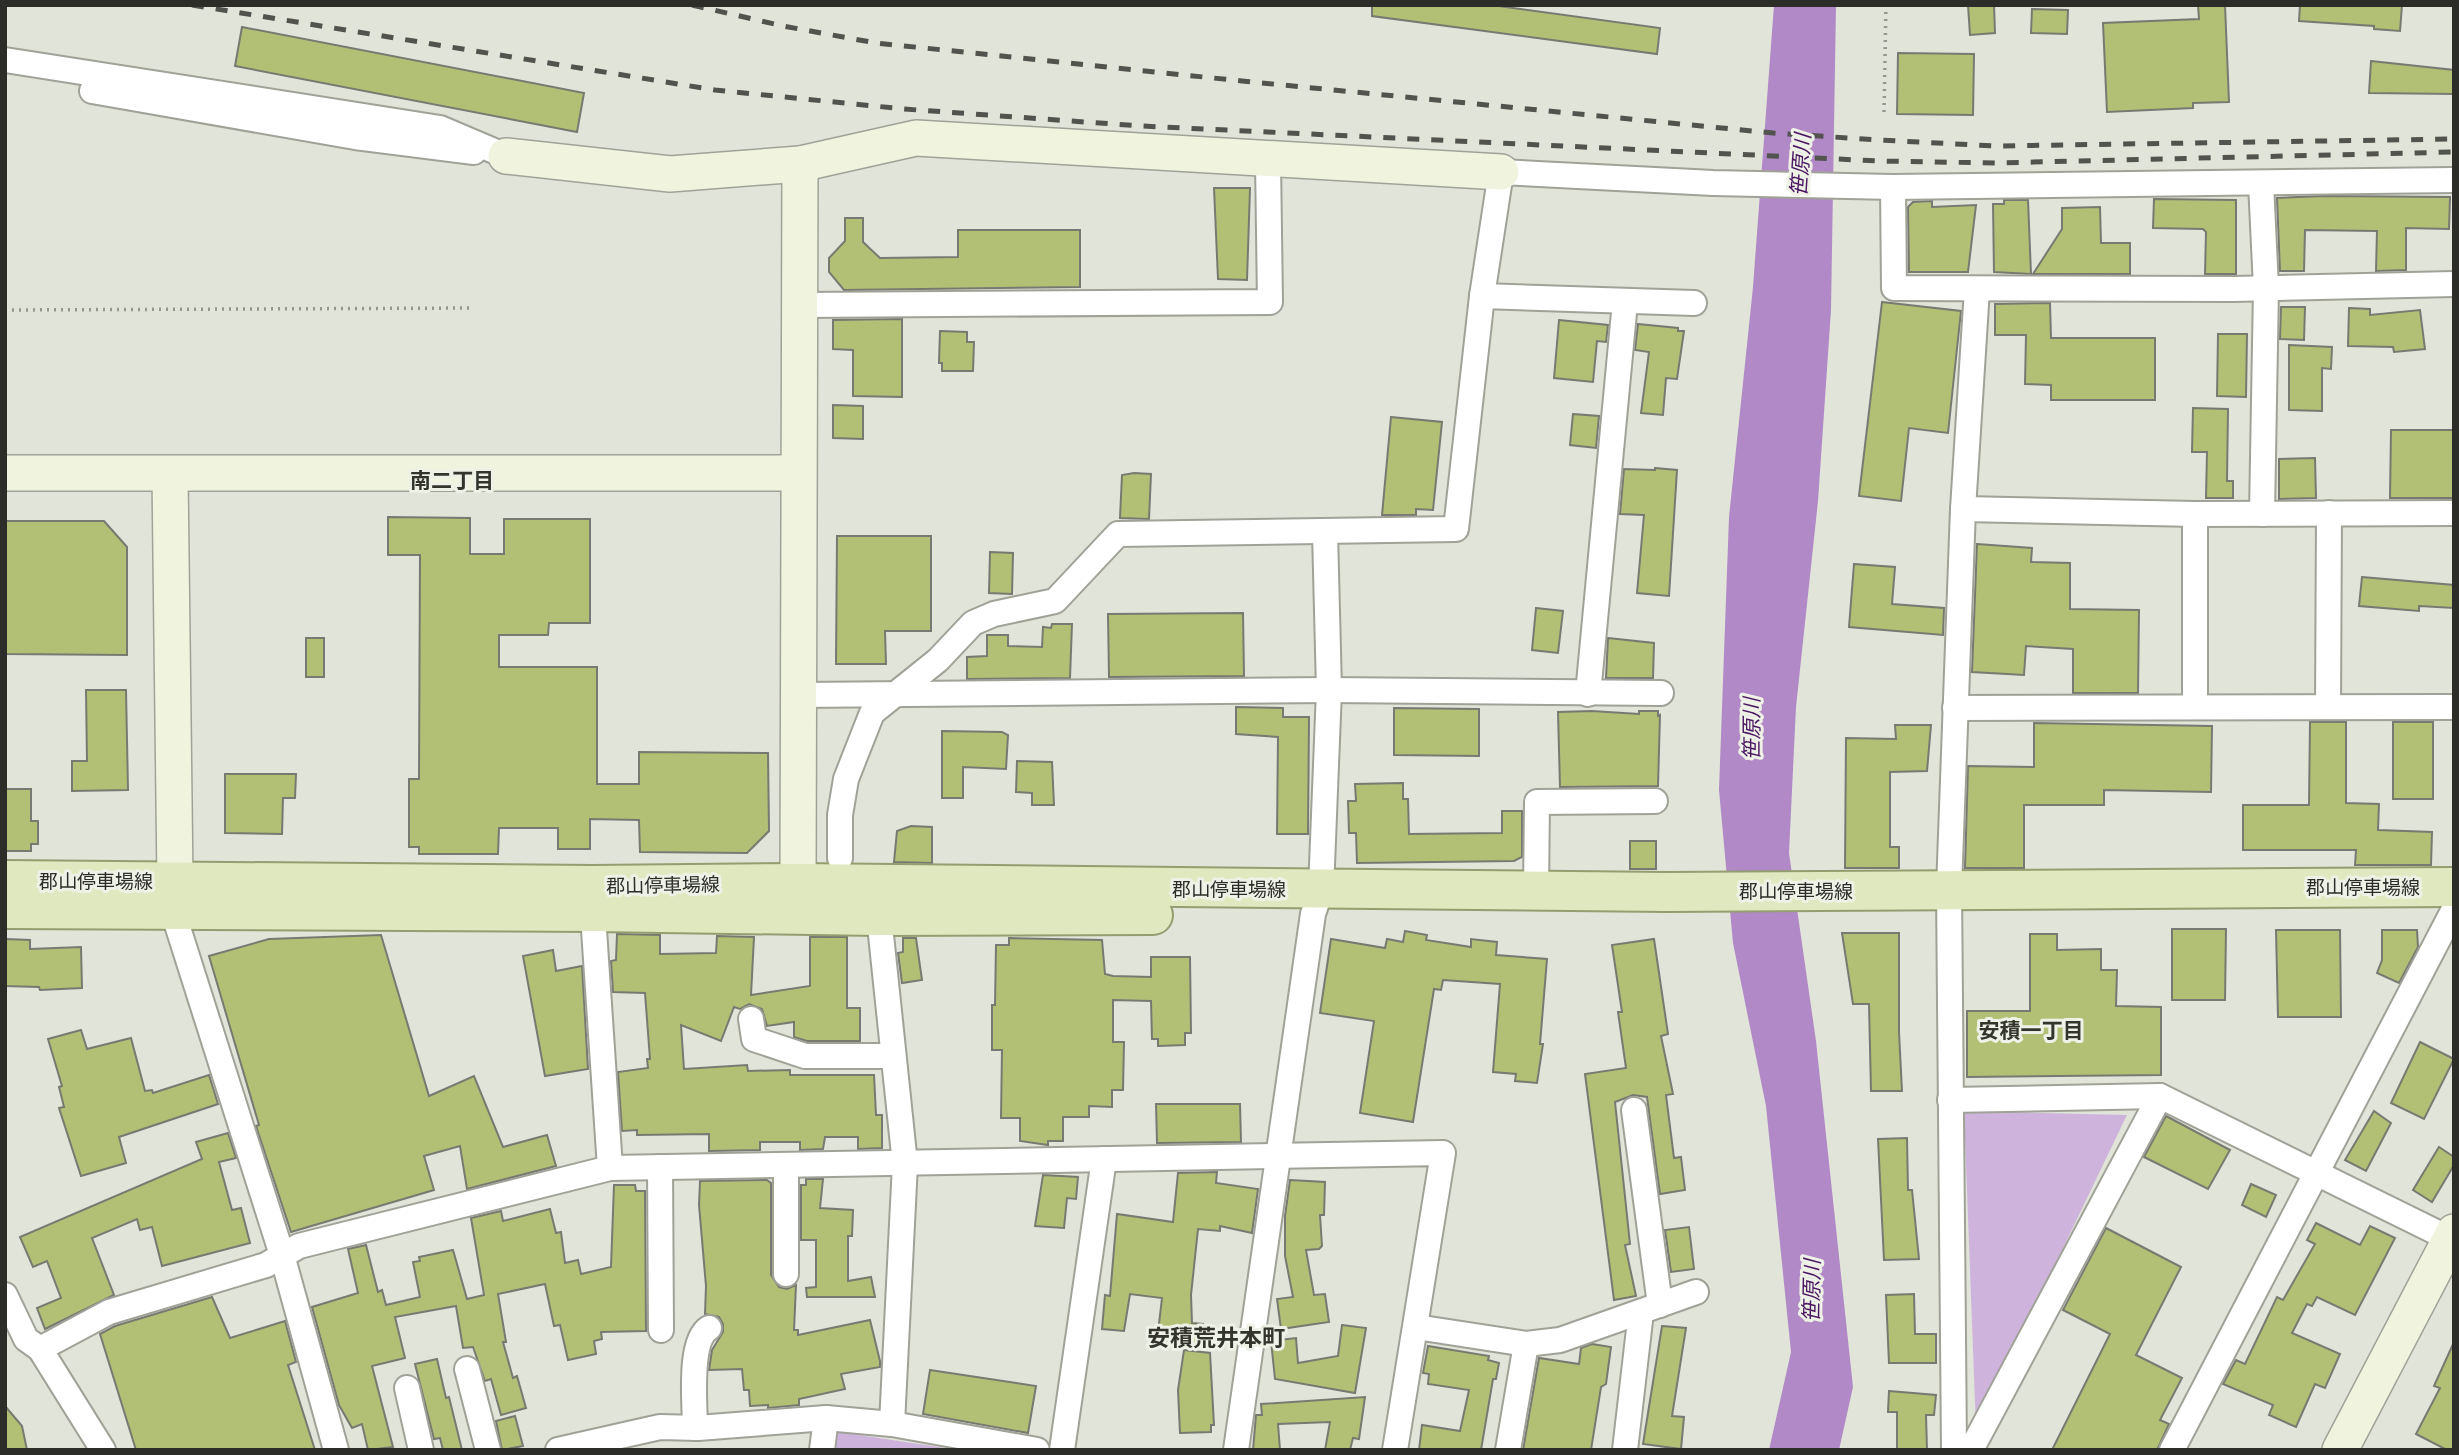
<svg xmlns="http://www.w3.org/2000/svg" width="2459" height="1455" viewBox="0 0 2459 1455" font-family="'IBM Plex Sans','Noto Sans JP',sans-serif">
	<rect width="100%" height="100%" fill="#e1e4d9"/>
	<g fill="#ceb4dd">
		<path d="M1964,1111L2127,1115L1976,1429Z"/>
		<path d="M833,1431L958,1450H830Z"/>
	</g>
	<path fill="#b189c7" d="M1774,5H1836L1831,310L1818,501L1796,707L1789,853L1816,1041L1853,1387L1839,1450H1769L1791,1352L1766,1106L1733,943L1719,790L1729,517L1753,287Z"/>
	<g fill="#b2c075" stroke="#787a71" stroke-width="2">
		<path d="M1372,5H1491L1660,28L1657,54L1372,16Z"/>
		<path d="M1968,5H1994L1995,33L1970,35Z"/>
		<path d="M2198,5H2225L2229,102L2193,103V108L2107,112L2103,23L2199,19Z"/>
		<path d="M2300,5H2402L2400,31L2374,29V26L2299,21Z"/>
		<path d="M2032,9L2068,10L2067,34L2031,33Z"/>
		<path d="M242,27L584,93L577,132L235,66Z"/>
		<path d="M1898,53L1974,54L1973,115L1897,114Z"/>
		<path d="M2371,61L2454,70V94L2369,93Z"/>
		<path d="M1214,188H1250L1247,280L1218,279Z"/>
		<path d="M2324,196L2450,197L2449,229L2406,228V270L2376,271L2377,231L2305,230L2304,271H2280L2277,198Z"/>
		<path d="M2154,199L2236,200V274H2205L2206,232L2203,229L2153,228Z"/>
		<path d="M2004,200H2028L2031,274L1994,272L1993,204H2004Z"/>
		<path d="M1932,201V207L1976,205L1968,272H1909L1908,207L1913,202Z"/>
		<path d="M2100,207L2101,243H2130V274H2033L2062,229V208Z"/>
		<path d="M845,218H863V242L880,258L958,257V230H1080V287L844,290L829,272V258L845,241Z"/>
		<path d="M1882,302L1961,311L1948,433L1909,428L1901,501L1859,496Z"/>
		<path d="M2050,303L2051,338H2155V400H2051V385L2025,384L2026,335H1995V304Z"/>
		<path d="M2281,307H2305L2304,340L2280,339Z"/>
		<path d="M2349,308L2370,309V315L2420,310L2425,349L2394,352L2393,347L2348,346Z"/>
		<path d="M902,319V397L853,396V350L833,349V320Z"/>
		<path d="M1559,320L1608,325L1606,342L1597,341L1593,382L1554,378Z"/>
		<path d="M1638,324L1678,328V331H1684L1677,379L1666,378L1663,415L1641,413L1649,352L1635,350Z"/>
		<path d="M940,331L967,332V342H974L973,371H942V363H939Z"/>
		<path d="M2218,334H2247L2246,397L2217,396Z"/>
		<path d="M2289,345L2332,347L2331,369L2322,368V411L2289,410Z"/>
		<path d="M833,405L863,406V439L833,438Z"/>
		<path d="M2193,408L2228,409L2227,481H2233V498H2206L2207,452H2192Z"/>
		<path d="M1573,414L1599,416L1596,448L1570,445Z"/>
		<path d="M1391,417L1442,422L1433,510L1416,509V515H1382Z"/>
		<path d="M2391,430H2454V498H2390Z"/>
		<path d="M2315,458L2316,498L2279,499V459Z"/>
		<path d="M1655,468L1677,470L1669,596L1637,593L1644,515L1620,514L1624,469L1655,470Z"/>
		<path d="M1134,473L1151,474L1149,519L1120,518L1122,475Z"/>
		<path d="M388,517L470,518V554H504V519H590V623H549L548,635H499V667H597V784H639V752L768,753L769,831L747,853L640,852L639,820L590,819V849H558V828H499L498,854H419V847H409V779H419L420,555H388Z"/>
		<path d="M5,521H104L127,547V655L5,654Z"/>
		<path d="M837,536H931V631H885L886,664H836Z"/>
		<path d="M1977,544L2032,548L2031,562L2070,563V609L2139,610L2138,693H2073V649L2026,646L2024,675L1972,672Z"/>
		<path d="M990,552L1013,553L1012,594L989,593Z"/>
		<path d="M1854,564L1895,567L1892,604L1944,608L1943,635L1849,627Z"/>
		<path d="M2362,577L2454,585V608L2419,606V611L2359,606Z"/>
		<path d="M1536,608L1563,611L1558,653L1532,650Z"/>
		<path d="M1243,613L1244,676L1109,677L1108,614Z"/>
		<path d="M1052,624H1072L1070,678L967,679V657L987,656V635H1008V646L1042,647L1043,627L1051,628Z"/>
		<rect x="306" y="638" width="18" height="39"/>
		<path d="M1608,638L1654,643L1653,678H1606Z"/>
		<path d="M86,690H126L128,790L72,791V761H87Z"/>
		<path d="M1236,707L1283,708V717H1309L1308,834H1277L1278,737L1236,734Z"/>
		<path d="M1394,708L1479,709V756L1394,755Z"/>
		<path d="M1592,711L1639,714V711H1658V716L1660,715L1658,786L1560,787L1558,712Z"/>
		<path d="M2310,722H2346V803L2379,804L2378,830L2432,832L2431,865H2355L2356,850H2243V805H2309Z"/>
		<rect x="2393" y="722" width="40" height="77"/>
		<path d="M2034,723L2212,726L2211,792L2104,790V805H2024V868H1965L1968,766L2034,767Z"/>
		<path d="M1895,725H1931L1927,771L1890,772V847H1899V868H1845L1846,738L1896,739Z"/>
		<path d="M942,731L1002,732L1008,735L1006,769L963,767V798H942Z"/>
		<path d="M1017,761L1052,762L1054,805H1032V793L1016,792Z"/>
		<path d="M225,774H296L295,798H283L282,834L225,833Z"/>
		<path d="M1403,783V799H1408L1409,834L1502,833V811H1522V857L1514,861L1357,863L1356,833H1349L1348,801H1356L1355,784Z"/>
		<path d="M5,789H31V821H38V844H31V851H5Z"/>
		<path d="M911,826L932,827V863L894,862L897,831Z"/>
		<rect x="1630" y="841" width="26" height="28"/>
		<path d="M2172,929H2226L2225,1000H2172Z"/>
		<path d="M2276,930H2340L2341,1017H2278Z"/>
		<path d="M2382,930H2417L2418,947L2399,983L2377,973L2382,960Z"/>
		<path d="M1405,931L1427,935L1426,940L1471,947V939L1497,942L1496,955L1547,959L1540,1044H1543L1537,1083L1515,1081L1516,1074L1493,1072L1500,984L1443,980L1441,990L1434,989L1413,1122L1360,1113L1374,1021L1320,1013L1331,939L1385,948L1387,939L1403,942Z"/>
		<path d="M1842,933H1899V1032L1902,1091H1871L1869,1004H1853Z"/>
		<path d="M617,934L660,935V954L716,953L717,936L754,937L751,995L810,986V937H847V1008H860V1041H807L794,1037V1022L767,1026L762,1009L749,1004L740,1009L734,1007L721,1041L681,1025L684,1069L747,1065L748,1071L790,1070V1075H874L876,1115H882V1148L858,1149V1137H825L823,1149L800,1150V1142H760V1150L709,1151V1134L637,1135V1130L622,1131L618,1072L648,1068L647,1059H650L645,993L613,992L611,961L616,960Z"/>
		<path d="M2030,934H2057V950L2101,949V970H2117L2116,1006L2161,1007V1075L1967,1077V1011H2030Z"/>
		<path d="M381,935L429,1096L474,1076L503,1147L547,1135L556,1166L467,1189L460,1146L424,1156L434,1190L291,1232L256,1126L259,1125L209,956L269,939Z"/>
		<path d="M903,938H916L922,980L902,983L898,953L903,952Z"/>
		<path d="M1009,938L1102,940L1105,974L1113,976L1151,977V957H1190L1191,1033H1185V1045L1158,1046V1039H1152L1151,1001L1113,1000V1042H1124L1123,1090H1112V1107L1089,1106V1117H1063V1141H1048V1145L1020,1141V1118H1001L1002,1050H992V1005H995L996,945H1009Z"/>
		<path d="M5,939L30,940V949L81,947L82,988L40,990L39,987L5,986Z"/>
		<path d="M1654,939L1668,1034L1661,1036L1673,1094L1666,1095L1674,1158L1681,1157L1685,1190L1660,1194L1647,1097L1633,1095L1615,1102L1630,1244L1625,1245L1636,1296L1614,1300L1585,1074L1626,1068L1618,1012H1622L1612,945Z"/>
		<path d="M553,950L556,971L582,966L588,1069L545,1076L523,956Z"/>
		<path d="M81,1030L87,1049L131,1038L145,1091L152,1090L153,1093L209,1075L218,1104L119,1137L126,1163L81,1176L59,1108L64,1107L59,1087L62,1086L48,1039Z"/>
		<path d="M2420,1042L2454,1059L2424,1119L2391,1103Z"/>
		<path d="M1156,1104H1240L1241,1142L1157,1143Z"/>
		<path d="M2374,1111L2391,1123L2366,1171L2345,1160Z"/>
		<path d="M2166,1116L2230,1150L2208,1189L2144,1157Z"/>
		<path d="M228,1133L236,1158L219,1162L232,1210L241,1208L250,1243L162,1266L152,1227L140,1230L137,1219L92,1238L114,1295L45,1329L37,1308L61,1298L47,1261L33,1267L20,1237L202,1159L196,1142Z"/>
		<path d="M1907,1138L1908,1190H1912L1919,1259L1884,1260L1878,1139Z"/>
		<path d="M2439,1147L2454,1157V1165L2432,1202L2413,1190Z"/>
		<path d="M1217,1172L1216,1183L1258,1189L1252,1233L1220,1226V1231L1198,1229L1191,1295L1192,1323L1203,1324L1200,1347L1157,1341L1162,1298L1130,1294L1124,1331L1102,1329L1105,1295L1110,1296L1117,1214L1173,1222L1178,1173Z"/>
		<path d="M1043,1175L1078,1177L1076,1199L1067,1198L1064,1228L1035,1226Z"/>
		<path d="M806,1179H823L820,1208L853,1210L852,1236H848V1281L871,1277L875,1297H807L806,1288L816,1287V1240H801V1185H806Z"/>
		<path d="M767,1180L771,1183V1275L779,1287L787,1289L796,1285L794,1330H798V1335L870,1320L880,1361V1367L841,1374L845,1389L799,1399V1405L768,1408V1405L750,1406L749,1390H744L742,1369L709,1370L712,1350L723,1332V1324L719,1317L705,1314L706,1286L699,1205L700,1181Z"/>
		<path d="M1290,1180L1325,1182L1324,1215H1320L1322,1246L1319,1249L1306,1250L1314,1295L1325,1294L1329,1322L1281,1329L1277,1299L1293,1297L1285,1256V1216Z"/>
		<path d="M2251,1184L2276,1195L2266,1217L2242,1205Z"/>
		<path d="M614,1185H635L636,1191H645L646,1331L601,1332L602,1339L594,1341L596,1354L568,1360L560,1325L554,1326L545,1284L498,1294L506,1342H503L513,1378L517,1376L526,1408L501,1415L491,1379L485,1381L473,1347L463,1348L456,1306L395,1317L405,1358L372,1366L393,1447L368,1450L362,1424L352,1428L339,1405L312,1307L358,1293L348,1249L366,1245L378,1292L382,1290L386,1305L420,1297L413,1262L420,1261L419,1257L453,1250L467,1299L484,1295L471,1218L501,1211L503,1221L550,1209L556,1233L561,1232L565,1263L578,1260L581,1274L611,1267Z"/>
		<path d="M2316,1223L2360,1245L2370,1226L2395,1238L2355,1315L2317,1297L2312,1306L2307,1304L2292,1333L2340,1354L2325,1388L2315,1384L2296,1427L2269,1415L2273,1405L2223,1384L2236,1360L2245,1364L2277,1297L2283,1300L2315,1244L2307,1240Z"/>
		<path d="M1689,1227L1694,1269L1671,1272L1665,1230Z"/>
		<path d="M2106,1228L2181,1267L2136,1355L2182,1378L2160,1420L2169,1424L2157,1450H2052L2110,1334L2063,1310Z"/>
		<path d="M1914,1294L1915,1334H1936V1363H1889L1886,1295Z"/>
		<path d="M212,1297L230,1338L285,1321L296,1362L288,1365L315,1450H136L100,1334L115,1326Z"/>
		<path d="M1342,1325L1366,1328L1355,1393L1275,1379L1271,1341L1296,1338L1298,1363L1338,1356Z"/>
		<path d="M1662,1326L1686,1328L1672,1416L1684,1417L1681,1449L1643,1444Z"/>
		<path d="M2454,1342V1450H2447L2416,1434L2440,1388L2434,1386Z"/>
		<path d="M1592,1344L1611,1347L1606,1384L1601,1387L1591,1450H1523L1539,1358L1579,1364L1581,1348Z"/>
		<path d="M1428,1346L1489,1356L1488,1360L1499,1363L1496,1379H1493L1481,1450H1419L1422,1425L1460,1431L1469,1390L1428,1384L1429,1374L1423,1373Z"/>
		<path d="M1184,1350L1210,1353L1214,1425H1211V1432L1180,1433L1178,1390Z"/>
		<path d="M437,1359L446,1398L449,1397L462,1450H443L440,1438L434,1439L415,1364Z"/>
		<path d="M930,1370L1036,1386L1028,1433L923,1414Z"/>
		<path d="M1889,1391L1936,1395L1934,1415H1926L1927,1450H1897V1412H1888Z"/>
		<path d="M1365,1397L1359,1439L1353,1438L1350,1450H1325L1330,1422L1278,1424L1280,1450H1253L1256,1415H1262L1261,1404Z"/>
		<path d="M5,1406L22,1426L27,1450H5Z"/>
		<path d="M515,1416L523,1446L502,1450L496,1421Z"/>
	</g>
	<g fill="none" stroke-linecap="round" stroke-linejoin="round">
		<defs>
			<g id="street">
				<path d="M5,60L440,128L506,156"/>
				<path d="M92,91L355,137L474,152"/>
				<path d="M2261,183L2266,288L2262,514"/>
				<path d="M1893,187L1894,288L2234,289L2454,284"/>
				<path d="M1482,296L1694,303"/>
				<path d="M801,305L1270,302L1268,161"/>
				<path d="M1963,509L2195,514L2454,513"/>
				<path d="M1588,694L1625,302"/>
				<path d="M801,695L1329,690L1661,693"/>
				<path d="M2195,707V514"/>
				<path d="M2328,707L2329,513"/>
				<path d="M1955,708L2454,707"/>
				<path d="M840,858V815L846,779L872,713L938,660L973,623L994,614L1055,601L1118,534L1456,529L1482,296L1501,172L1713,183L1893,187L2454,180"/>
				<path d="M1536,891L1537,802L1655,801"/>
				<path d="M592,900L610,1168"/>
				<path d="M173,912L282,1255L336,1450"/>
				<path d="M879,916L905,1164L892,1424"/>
				<path d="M751,1019L754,1039L805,1056H893"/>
				<path d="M1950,1100L2160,1096L2454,1241"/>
				<path d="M1634,1110L1660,1305"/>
				<path d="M660,1167L661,1330"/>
				<path d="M786,1274V1165"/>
				<path d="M5,1295L26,1339L40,1349L103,1450"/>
				<path d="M1416,1327L1526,1344L1560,1340L1696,1292"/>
				<path d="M40,1349L109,1312L266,1265L299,1246L610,1168L1443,1153L1395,1450"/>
				<path d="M467,1369L488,1450"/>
				<path d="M407,1388L421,1450"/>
				<path d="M695,1428C695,1405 688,1341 709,1328"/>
				<path d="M558,1450L660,1427L698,1428L826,1418L892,1424L1037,1450"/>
				<path d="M822,1450L826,1418"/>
				<path d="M1062,1450L1104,1159"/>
				<path d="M1236,1450L1313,914L1321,890L1329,690L1325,532"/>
				<path d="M1508,1450L1526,1344"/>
				<path d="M1625,1450L1641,1312"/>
				<path d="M1954,1450L1949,889L1963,509L1977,289"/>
				<path d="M1971,1450L2160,1096"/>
				<path d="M2172,1450L2453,911"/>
			</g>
			<g id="secondary">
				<path d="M506,156L670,174L800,164L916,138L1501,172"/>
				<path d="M5,473H798"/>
				<path d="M170,474L175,882L173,909"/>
				<path d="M798,883L800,164"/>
				<path d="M2340,1450L2454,1232"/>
			</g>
			<g id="primary">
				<path d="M5,880L592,885L798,883L1667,892L2454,887"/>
				<path d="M5,909L593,912L879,916L1153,915"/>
			</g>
		</defs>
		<use href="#street" stroke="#a0a298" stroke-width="28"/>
		<use href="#secondary" stroke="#a0a298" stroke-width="38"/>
		<use href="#primary" stroke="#949d6f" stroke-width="42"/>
		<g stroke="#95978f" stroke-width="3.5" stroke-dasharray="2 5" stroke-linecap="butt">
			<path d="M1884,112L1886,5"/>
			<path d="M5,310L474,308"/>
		</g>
		<use href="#street" stroke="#fff" stroke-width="24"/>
		<use href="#secondary" stroke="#f0f4df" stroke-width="35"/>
		<use href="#primary" stroke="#e0e8bf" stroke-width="38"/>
		<g stroke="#52534e" stroke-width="5" stroke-dasharray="12 12" stroke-linecap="butt">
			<path d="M192,5L715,90L904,109L1141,126L1879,161L1995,163L2454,152"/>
			<path d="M692,5L783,26L876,43L1242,81L1773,133L1879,140L1996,146L2454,139"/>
		</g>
	</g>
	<g text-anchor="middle" stroke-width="6" stroke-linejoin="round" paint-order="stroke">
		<g font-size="19" fill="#2c2d29" stroke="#eef1e6">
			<text x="96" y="888">郡山停車場線</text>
			<text transform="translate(663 885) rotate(-1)" y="7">郡山停車場線</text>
			<text x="2363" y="894">郡山停車場線</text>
			<text x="1229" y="896">郡山停車場線</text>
			<text x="1796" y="898">郡山停車場線</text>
		</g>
		<g font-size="21" font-style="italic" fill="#4b1762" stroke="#eef1e6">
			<text transform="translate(1801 165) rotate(-86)" y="7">笹原川</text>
			<text transform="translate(1752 729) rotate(-90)" y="7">笹原川</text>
			<text transform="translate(1812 1291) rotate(-89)" y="7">笹原川</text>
		</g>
		<g font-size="21" font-weight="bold" fill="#33352d" stroke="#eef1e6">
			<text x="452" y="488">南二丁目</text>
			<text x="2031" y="1038">安積一丁目</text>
		</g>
		<g font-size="23" font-weight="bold" fill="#33352d" stroke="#eef1e6">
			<text x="1216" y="1346">安積荒井本町</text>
		</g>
	</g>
	<rect width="2459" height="1455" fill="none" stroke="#2c2d29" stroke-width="14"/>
</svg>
